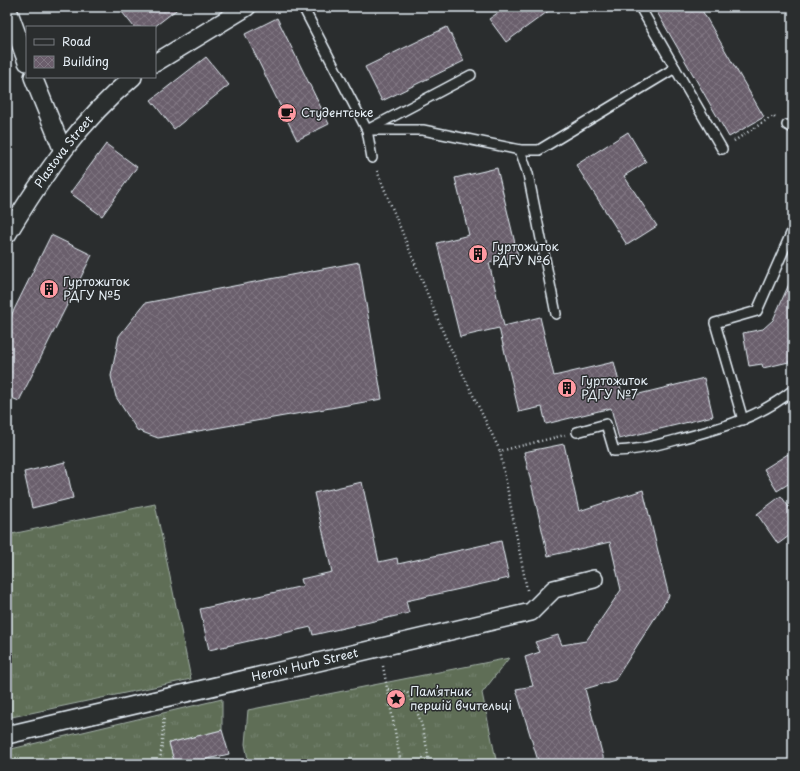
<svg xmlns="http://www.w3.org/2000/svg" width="800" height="771" viewBox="0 0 800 771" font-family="'Playpen Sans',sans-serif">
	<defs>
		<pattern id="grass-tufts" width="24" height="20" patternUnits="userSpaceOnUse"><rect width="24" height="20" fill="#5e6e56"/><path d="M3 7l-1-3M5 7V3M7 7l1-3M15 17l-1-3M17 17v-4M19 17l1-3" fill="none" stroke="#75836f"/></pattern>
		<pattern id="building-cross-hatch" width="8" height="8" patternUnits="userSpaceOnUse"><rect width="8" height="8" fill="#6b5e6c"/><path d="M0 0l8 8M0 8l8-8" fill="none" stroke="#807682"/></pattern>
	</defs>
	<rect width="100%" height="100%" fill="#2a2d2e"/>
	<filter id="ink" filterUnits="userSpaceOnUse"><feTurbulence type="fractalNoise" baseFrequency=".025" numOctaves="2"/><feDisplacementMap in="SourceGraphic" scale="8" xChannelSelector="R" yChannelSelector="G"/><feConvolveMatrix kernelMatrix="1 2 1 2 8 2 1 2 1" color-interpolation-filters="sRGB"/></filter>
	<g filter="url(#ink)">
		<g fill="url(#grass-tufts)" stroke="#a3b0a7">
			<path d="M155,504L191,679L7,718V535Z"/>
			<path d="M509,658L482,693L497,764H249L245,744L248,710Z"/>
			<path d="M222,699V730L169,743L175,764H7V750Z"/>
		</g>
		<g fill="url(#building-cross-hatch)" stroke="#e8f1f8">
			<path d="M118,7H180L154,27H134Z"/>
			<path d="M506,7H554L506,42L489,19Z"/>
			<path d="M654,7H700L764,117L729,137Z"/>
			<path d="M277,18L329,124L297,140L245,34Z"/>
			<path d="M447,27L464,61L382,101L365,67Z"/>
			<path d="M206,57L229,85L174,129L151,100Z"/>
			<path d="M628,132L646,162L624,176L657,226L627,245L576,165Z"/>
			<path d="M106,144L137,167L102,216L70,193Z"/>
			<path d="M497,168L518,256L489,263L504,326L540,317L554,376L614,362L623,398L704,378L713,416L619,439L611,408L546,424L542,407L519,412L499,328L460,337L437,243L469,235L455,178Z"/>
			<path d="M51,235L92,255L19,401L7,396V324Z"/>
			<path d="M359,262L382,399L158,438L137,430L116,397L111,376L119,336L145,303Z"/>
			<path d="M793,275V361L763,368L762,364L749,366L743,333L763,329L773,320Z"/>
			<path d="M564,444L579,511L643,490L669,596L615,680L585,689L605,764H539L516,689L533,686L525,657L540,652L535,642L558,635L562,645L586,641L621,590L610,542L548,556L524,452Z"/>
			<path d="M788,454L793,462V481L777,491L764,469Z"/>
			<path d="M65,462L73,498L32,508L24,472Z"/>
			<path d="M362,482L379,562L397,558L398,564L501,541L509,578L406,601L409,613L313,635L311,627L209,650L200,609L303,586L301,579L332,572L314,493Z"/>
			<path d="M781,496L793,513V533L778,544L757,514Z"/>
			<path d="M222,730L229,754L186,764H175L169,743Z"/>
		</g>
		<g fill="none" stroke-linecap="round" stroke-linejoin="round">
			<defs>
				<g id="service">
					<path d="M303,7L367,130L372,158"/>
					<path d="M640,7L675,68"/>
					<path d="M787,125L793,128"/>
					<path d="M369,129L471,75"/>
					<path d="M367,130H423L520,150H539L675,68L722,149"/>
					<path d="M520,150L528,174L556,314"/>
					<path d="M743,420L715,323L757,311L793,229"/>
					<path d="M577,432L606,424L614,451C636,451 655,445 676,440C718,429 759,418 793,390"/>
				</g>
				<g id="minor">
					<path d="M7,7L27,62"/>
					<path d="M155,63L247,7"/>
					<path d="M33,77L63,151"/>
					<path id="s1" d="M7,235C41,178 81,120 133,77"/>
					<path id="s2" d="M7,735L531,612L554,589L594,579"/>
				</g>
			</defs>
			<use href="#service" stroke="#e8f1f8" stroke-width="12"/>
			<use href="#minor" stroke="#e8f1f8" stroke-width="20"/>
			<g stroke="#e8f1f8" stroke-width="2.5" stroke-dasharray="1 3" stroke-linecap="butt">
				<path d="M734,141L773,116L775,118"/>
				<path d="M377,171L446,339L500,451"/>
				<path d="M527,590L500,451L565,435"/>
				<path d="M383,666L401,764"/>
				<path d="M388,689L407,692C421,715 426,738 429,764"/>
				<path d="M160,764L164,716"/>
			</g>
			<use href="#service" stroke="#2a2d2e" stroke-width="9"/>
			<use href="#minor" stroke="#2a2d2e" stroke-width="17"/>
		</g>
	</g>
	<defs>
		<symbol id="cafe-disc" viewBox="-11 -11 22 22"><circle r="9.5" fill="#ff9aa2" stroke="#2a2d2e"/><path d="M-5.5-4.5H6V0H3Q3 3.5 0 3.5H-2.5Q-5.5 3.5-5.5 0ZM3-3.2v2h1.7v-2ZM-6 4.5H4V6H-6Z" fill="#111"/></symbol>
		<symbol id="building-disc" viewBox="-11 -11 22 22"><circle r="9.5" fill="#ff9aa2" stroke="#2a2d2e"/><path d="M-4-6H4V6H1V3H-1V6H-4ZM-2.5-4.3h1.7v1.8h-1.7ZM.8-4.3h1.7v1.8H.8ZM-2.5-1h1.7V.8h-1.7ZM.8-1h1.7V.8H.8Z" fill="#111"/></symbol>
		<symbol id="sight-disc" viewBox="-11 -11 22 22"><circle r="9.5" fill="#ff9aa2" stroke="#2a2d2e"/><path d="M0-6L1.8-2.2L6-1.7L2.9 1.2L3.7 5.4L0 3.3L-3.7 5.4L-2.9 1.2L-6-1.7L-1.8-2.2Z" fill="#111"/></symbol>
	</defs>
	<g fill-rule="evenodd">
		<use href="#cafe-disc" x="276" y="102" width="22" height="22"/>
		<use href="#building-disc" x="467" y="243" width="22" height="22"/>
		<use href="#building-disc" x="38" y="278" width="22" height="22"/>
		<use href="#building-disc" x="556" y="377" width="22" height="22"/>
		<use href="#sight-disc" x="385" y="688" width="22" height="22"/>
	</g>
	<g text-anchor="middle" stroke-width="3" stroke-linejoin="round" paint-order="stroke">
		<g font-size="12" fill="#e8f1f8" stroke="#2a2d2e" text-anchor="start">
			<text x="301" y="117">Студентське</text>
			<text x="492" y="251">Гуртожиток<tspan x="492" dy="14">РДГУ №6</tspan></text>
			<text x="63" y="286">Гуртожиток<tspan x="63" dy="14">РДГУ №5</tspan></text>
			<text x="581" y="385">Гуртожиток<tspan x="581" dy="14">РДГУ №7</tspan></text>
			<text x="410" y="696">Пам’ятник<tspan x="410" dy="14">першій вчительці</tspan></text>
		</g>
		<g font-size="12" fill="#e8f1f8" stroke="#2a2d2e">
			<text dy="4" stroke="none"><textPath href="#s1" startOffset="101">Plastova Street</textPath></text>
			<text dy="4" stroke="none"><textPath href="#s2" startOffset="306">Heroiv Hurb Street</textPath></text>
		</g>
	</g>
	<rect width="800" height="771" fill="none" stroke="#2a2d2e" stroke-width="24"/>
	<rect x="12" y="12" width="776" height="747" fill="none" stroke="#e8f1f8" stroke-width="1.5" filter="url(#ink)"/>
	<rect x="26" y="26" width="130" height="52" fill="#2a2d2e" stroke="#767b7f"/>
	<rect x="34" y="39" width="20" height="6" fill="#2a2d2e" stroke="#767b7f"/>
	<text x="62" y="46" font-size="12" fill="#e8f1f8">Road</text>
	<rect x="34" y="56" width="20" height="12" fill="url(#building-cross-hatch)" stroke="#767b7f"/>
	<text x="62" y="66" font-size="12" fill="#e8f1f8">Building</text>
</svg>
